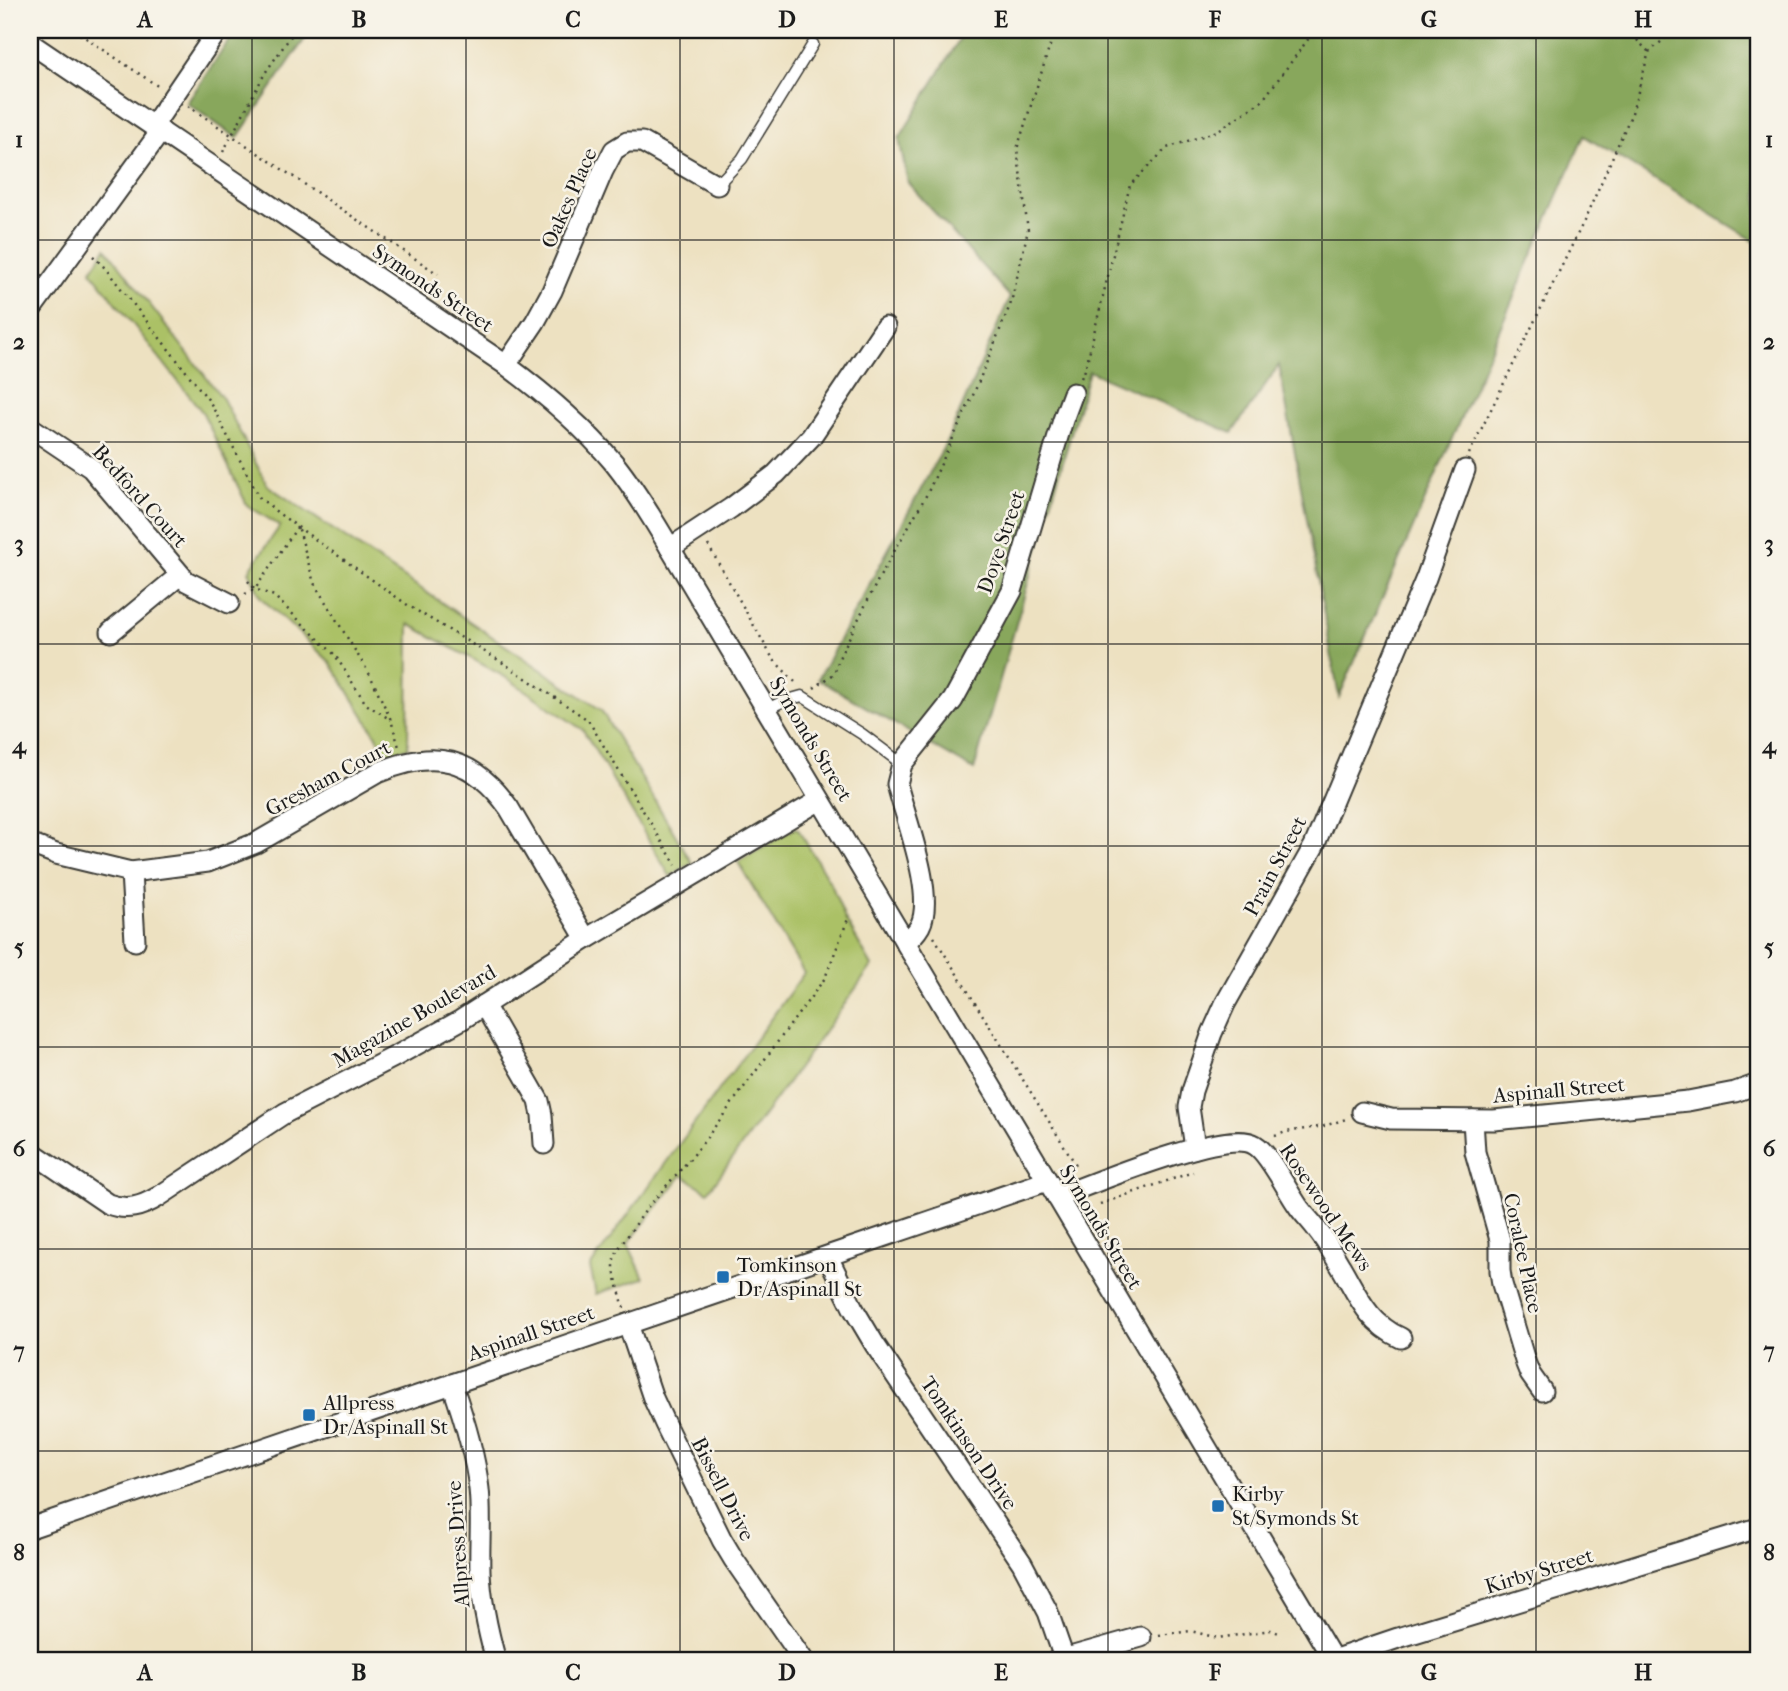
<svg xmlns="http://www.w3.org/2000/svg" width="1788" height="1691" viewBox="0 0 1788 1691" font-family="'IM FELL French Canon',serif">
	<rect width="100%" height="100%" fill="#f7f3e8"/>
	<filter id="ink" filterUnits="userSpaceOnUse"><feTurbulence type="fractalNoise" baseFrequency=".0143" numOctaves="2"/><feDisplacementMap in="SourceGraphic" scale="14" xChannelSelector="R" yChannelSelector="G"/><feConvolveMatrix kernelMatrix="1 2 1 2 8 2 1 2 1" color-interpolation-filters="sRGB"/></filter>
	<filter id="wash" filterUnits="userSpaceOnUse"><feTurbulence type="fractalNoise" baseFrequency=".00686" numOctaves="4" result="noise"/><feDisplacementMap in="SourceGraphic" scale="28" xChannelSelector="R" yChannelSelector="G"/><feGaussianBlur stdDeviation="1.57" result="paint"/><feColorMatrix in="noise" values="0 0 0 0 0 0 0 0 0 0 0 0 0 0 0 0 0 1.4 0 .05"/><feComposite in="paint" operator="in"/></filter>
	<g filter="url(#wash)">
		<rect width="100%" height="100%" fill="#ede1c1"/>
		<g fill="#abc166" stroke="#646e41" stroke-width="2">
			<path d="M106,248L223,399L267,485L601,710L692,863L670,876L583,730L507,678L409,624L408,748L385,754L379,740L330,662L261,598L249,571L280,526L247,505L203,413L91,271Z"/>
			<path d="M795,828L798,829L832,886L845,919L872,966L708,1192L682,1175L628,1244L644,1278L596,1294L590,1267L804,973L738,862Z"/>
		</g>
		<g fill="#88a75b" stroke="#52623c" stroke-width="2">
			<path d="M236,30H311L237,138L187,103Z"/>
			<path d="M965,30H1758V243L1584,136L1339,697L1279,365L1232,433L1089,371L974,770L818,679L947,441L1010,297L908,183L899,139Z"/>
		</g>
	</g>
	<g filter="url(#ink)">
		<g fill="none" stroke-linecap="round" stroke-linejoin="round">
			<defs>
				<g id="lane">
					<path d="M717,185L742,159L813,44"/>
					<path d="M767,709L784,701L802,696L862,734L902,764"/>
				</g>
				<g id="street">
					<path d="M30,43L506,365C545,394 582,425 614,463C635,489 653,519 670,548L1334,1661"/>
					<path d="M153,126L218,30"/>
					<path d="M30,311L161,131"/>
					<path d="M506,365L535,322L552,291L603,171L614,150L627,142H642L717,185"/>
					<path d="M30,427L91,468L186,581L229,603"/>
					<path d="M670,548L731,508L776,474L811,437L885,327"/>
					<path d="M111,632L180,575"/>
					<path d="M30,844L56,854L131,872L208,862L256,843L377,773C434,748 473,757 509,808L586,939"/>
					<path d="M131,872L135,941"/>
					<path d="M905,942C911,938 916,933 920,926C936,895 905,818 897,784L902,764L953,700L1012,591L1063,420L1073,393"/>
					<path d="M484,1005L539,1101L542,1115L544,1144"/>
					<path d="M1362,1112L1391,1119L1494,1120L1688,1101L1735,1092L1758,1084"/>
					<path d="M1473,1120L1475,1152L1500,1240V1271L1502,1284L1526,1364L1530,1374L1542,1391"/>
					<path d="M1195,1148L1189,1107L1192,1091L1212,1033L1225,1004L1314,846L1426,578L1465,470"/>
					<path d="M30,1151L108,1204C127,1211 141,1207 158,1197L285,1113L396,1056L461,1020L586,939L820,800"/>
					<path d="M1057,1197C1091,1184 1227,1127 1255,1145C1269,1153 1287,1191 1298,1206C1304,1215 1312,1222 1318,1231C1327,1242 1333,1254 1341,1267C1358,1296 1368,1323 1401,1338"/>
					<path d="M828,1257L853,1308L875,1345L1022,1563L1048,1612L1064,1658"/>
					<path d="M628,1324L653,1398L665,1424L722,1540L734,1560L804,1661"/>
					<path d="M452,1384C464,1418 475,1454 479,1489C482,1516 479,1544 480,1571C481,1601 488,1632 496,1661"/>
					<path d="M30,1528L1047,1181"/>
					<path d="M1333,1660L1398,1638L1758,1528"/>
					<path d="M1056,1661L1141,1637"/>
				</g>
			</defs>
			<use href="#lane" stroke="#3b3a35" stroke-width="13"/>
			<use href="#street" stroke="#3b3a35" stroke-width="23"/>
			<g stroke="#3b3a35" stroke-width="2.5" stroke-dasharray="2 5" stroke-linecap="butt">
				<path d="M74,30L159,87"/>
				<path d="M1627,30L1649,52"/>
				<path d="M188,106L438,274"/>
				<path d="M223,152L265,73L295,30"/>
				<path d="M93,256L105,268L210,402L259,497L278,513L409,606L505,664L588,720L676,865"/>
				<path d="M1081,378L1085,370L1130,185L1167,148L1217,131L1262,101L1315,30"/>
				<path d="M1469,454L1585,219L1632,113L1649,52L1675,30"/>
				<path d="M708,545L773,659L796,683"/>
				<path d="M248,581L255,589L274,596L335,655L366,704L391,720"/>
				<path d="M245,594L255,589L298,526L314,583L370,675L391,720L399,747"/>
				<path d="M814,688L834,674L840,656L878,580L927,494L974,393L1011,303L1028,230L1017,149L1055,30"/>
				<path d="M934,937L1078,1168"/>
				<path d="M1275,1136L1286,1132L1324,1126L1346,1119"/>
				<path d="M1100,1204L1193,1172"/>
				<path d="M624,1308L614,1271V1258L619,1248L648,1207L696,1152L825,978L848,919"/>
				<path d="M1159,1635L1191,1631L1218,1638L1271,1630L1279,1633"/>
			</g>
			<use href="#lane" stroke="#fff" stroke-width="10"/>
			<use href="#street" stroke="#fff" stroke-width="19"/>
		</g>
	</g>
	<path fill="none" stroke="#1c1c1c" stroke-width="2" stroke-opacity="0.55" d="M252,30V1661M466,30V1661M680,30V1661M894,30V1661M1108,30V1661M1322,30V1661M1536,30V1661M30,240H1758M30,442H1758M30,644H1758M30,846H1758M30,1047H1758M30,1249H1758M30,1451H1758"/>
	<g fill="#1f6fb2" stroke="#f7f3e8" stroke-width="2.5">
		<rect x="716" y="1270" width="14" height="14" rx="3.5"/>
		<rect x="302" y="1408" width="14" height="14" rx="3.5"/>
		<rect x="1211" y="1499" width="14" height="14" rx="3.5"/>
	</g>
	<g text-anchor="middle" stroke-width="5" stroke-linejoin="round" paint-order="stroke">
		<g font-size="21" fill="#1c1c1c" stroke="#f7f3e8">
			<text transform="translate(569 198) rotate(-66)" y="7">Oakes Place</text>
			<text transform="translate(433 288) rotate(34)" y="7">Symonds Street</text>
			<text transform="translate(140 496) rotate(48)" y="7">Bedford Court</text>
			<text transform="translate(1001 542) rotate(-71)" y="7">Doye Street</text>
			<text transform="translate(811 739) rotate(59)" y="7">Symonds Street</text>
			<text transform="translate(328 778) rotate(-28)" y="7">Gresham Court</text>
			<text transform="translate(1275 866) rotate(-62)" y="7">Prain Street</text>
			<text transform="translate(414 1016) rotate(-30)" y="7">Magazine Boulevard</text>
			<text transform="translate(1559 1090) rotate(-5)" y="7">Aspinall Street</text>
			<text transform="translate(1326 1207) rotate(56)" y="7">Rosewood Mews</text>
			<text transform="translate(1101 1227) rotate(59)" y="7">Symonds Street</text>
			<text transform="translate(1523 1253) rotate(78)" y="7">Coralee Place</text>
			<text transform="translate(531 1333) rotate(-19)" y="7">Aspinall Street</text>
			<text transform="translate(969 1443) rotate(56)" y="7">Tomkinson Drive</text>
			<text transform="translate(723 1489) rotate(63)" y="7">Bissell Drive</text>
			<text transform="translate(458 1544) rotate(-94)" y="7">Allpress Drive</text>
			<text transform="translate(1539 1571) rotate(-17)" y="7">Kirby Street</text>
		</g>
		<g font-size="21" fill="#1c1c1c" stroke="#f7f3e8" text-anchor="start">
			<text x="737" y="1272">Tomkinson<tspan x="737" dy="24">Dr/Aspinall St</tspan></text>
			<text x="323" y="1410">Allpress<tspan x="323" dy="24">Dr/Aspinall St</tspan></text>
			<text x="1232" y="1501">Kirby<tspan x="1232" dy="24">St/Symonds St</tspan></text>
		</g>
	</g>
	<rect width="1788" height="1691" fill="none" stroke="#f7f3e8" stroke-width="77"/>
	<rect x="38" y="38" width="1712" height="1614" fill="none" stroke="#1c1c1c" stroke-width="2.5"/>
	<g font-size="23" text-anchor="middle" font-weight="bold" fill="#1c1c1c">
		<text x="145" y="27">A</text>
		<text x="359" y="27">B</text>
		<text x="573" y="27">C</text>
		<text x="787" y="27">D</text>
		<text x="1001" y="27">E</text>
		<text x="1215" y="27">F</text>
		<text x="1429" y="27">G</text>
		<text x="1643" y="27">H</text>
		<text x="19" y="147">1</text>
		<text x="1769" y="147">1</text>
		<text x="19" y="349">2</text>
		<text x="1769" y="349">2</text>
		<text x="19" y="551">3</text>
		<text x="1769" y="551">3</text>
		<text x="19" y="753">4</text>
		<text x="1769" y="753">4</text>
		<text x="19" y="954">5</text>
		<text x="1769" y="954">5</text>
		<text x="19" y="1156">6</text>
		<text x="1769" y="1156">6</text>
		<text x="19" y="1358">7</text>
		<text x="1769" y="1358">7</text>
		<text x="19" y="1560">8</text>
		<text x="1769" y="1560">8</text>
		<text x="145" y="1680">A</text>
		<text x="359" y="1680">B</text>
		<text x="573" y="1680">C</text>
		<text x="787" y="1680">D</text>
		<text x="1001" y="1680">E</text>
		<text x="1215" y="1680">F</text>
		<text x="1429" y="1680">G</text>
		<text x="1643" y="1680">H</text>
	</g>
</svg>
